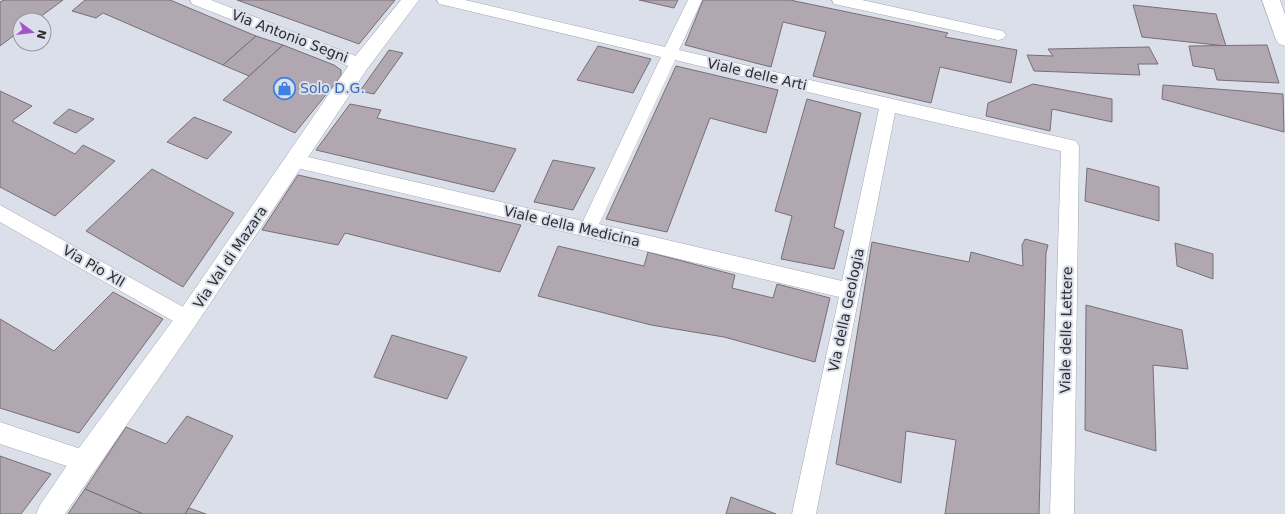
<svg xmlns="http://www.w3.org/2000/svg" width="1285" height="514" viewBox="0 0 1285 514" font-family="'DejaVu Sans',sans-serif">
	<rect width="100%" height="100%" fill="#dbdfea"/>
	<g fill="#b0a7b0" stroke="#776f78">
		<path d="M4,0H63L36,20H20V31L0,46V2Z"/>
		<path d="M85,0H170L256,36L223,65L103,13L96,18L72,11Z"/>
		<path d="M237,0H395L359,44Z"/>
		<path d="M639,0H678L674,8Z"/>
		<path d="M703,0H790L948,33L945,37L1017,50L1011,83L940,67L931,103L813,76L826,32L783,22L771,67L685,45Z"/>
		<path d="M1133,5L1216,14L1226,46L1142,37Z"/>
		<path d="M256,36L283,45L249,76L223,65Z"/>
		<path d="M283,45L334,65L341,70V76L295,133L223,100Z"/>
		<path d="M1267,45L1279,83L1217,80L1214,69L1193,66L1189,46Z"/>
		<path d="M598,46L651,59L633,93L577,80Z"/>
		<path d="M1149,47L1158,64H1138L1140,75L1034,71L1027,55L1053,56L1048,49Z"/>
		<path d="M389,50L403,53L374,94L360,91Z"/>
		<path d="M676,66L778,90L766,133L710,118L667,232L606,219Z"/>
		<path d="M1033,84L1112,99V122L1052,109L1050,131L986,116L988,103Z"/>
		<path d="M1163,85L1283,94L1284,132L1162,99Z"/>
		<path d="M0,91L32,106L12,121L75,154L83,145L115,161L55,216L0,187Z"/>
		<path d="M807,99L861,113L834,227L844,231L834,269L781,259L792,216L775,211Z"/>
		<path d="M350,104L381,110L377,118L516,149L494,192L316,150Z"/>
		<path d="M69,109L94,119L76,133L53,123Z"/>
		<path d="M194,117L232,132L207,159L167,142Z"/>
		<path d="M553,160L595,168L573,210L534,202Z"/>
		<path d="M1087,168L1159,187V221L1085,201Z"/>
		<path d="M152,169L234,213L183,287L86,231Z"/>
		<path d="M298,175L521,225L500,272L345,233L338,245L262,230Z"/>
		<path d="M1025,239L1048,245L1046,253L1039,514H945L956,440L906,431L901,483L836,464L872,242L969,262L971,252L1023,266L1022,245Z"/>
		<path d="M1175,243L1213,254V279L1177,266Z"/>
		<path d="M558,246L644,266L648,252L735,275L732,288L773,298L777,284L830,298L815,362L724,337L651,325L538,296Z"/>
		<path d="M113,292L163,319L79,433L0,408V319L54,351Z"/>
		<path d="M1086,305L1182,330L1188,369L1153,365L1156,451L1085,430Z"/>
		<path d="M392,335L467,357L447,399L374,377Z"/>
		<path d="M187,416L233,436L185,514H143L85,489L126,427L166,444Z"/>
		<path d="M0,456L51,474L21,514H0Z"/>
		<path d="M85,489L143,514H68Z"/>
		<path d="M731,497L776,514H726Z"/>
		<path d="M189,508L206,514H185Z"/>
	</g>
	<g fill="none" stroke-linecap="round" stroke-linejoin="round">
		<defs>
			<g id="minor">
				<path d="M190,0H211L366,60L368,64L366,68L360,70L354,68L192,4Z"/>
				<path d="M437,0H465L665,47L688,0H702L679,50L1076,141L1079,146L1074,514H1050L1061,151L895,113L816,514H792L839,297L289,166L286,161L289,156L295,154L583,221L661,57L444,5L439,4ZM675,60L879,109L842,281L599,224Z"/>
				<path d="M832,0H862L998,30L1003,31L1006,35L1003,39L998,40L839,5L834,4Z"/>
				<path d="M0,205L194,313L197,319L194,325L187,328L180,325L0,222Z"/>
				<path d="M0,422L93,453L96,461L93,469L85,472L0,444Z"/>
			</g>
			<g id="tertiary">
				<path d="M401,0H419L367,69L195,326L65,514H36L40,505L76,452L179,312L353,59Z"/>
				<path d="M1262,0H1280L1285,15V46L1279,44L1276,40Z"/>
			</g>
		</defs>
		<use href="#minor" stroke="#a2a6b1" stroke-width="1"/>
		<use href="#tertiary" stroke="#a2a6b1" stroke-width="1"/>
		<use href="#minor" fill="#fff" fill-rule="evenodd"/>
		<use href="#tertiary" fill="#fff" fill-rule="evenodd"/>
	</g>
	<defs>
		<symbol id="shop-ring" viewBox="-11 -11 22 22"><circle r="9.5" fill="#dbdfea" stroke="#3f7fe0" stroke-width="1.5"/><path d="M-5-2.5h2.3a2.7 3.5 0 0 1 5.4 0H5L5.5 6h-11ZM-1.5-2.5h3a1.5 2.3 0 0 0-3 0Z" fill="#3f7fe0"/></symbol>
	</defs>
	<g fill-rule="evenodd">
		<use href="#shop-ring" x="272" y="76" width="25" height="25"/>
	</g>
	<g text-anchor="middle" stroke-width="4" stroke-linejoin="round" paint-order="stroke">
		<g font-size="14" fill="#2c2d32" stroke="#dbdfea">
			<text transform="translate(290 36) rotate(21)" y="5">Via Antonio Segni</text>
			<text transform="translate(757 74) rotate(13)" y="5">Viale delle Arti</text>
			<text transform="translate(572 226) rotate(13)" y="5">Viale della Medicina</text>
			<text transform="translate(230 257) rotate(-56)" y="5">Via Val di Mazara</text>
			<text transform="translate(94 266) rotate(30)" y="5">Via Pio XII</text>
			<text transform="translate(846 310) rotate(-78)" y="5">Via della Geologia</text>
			<text transform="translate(1066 330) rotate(-89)" y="5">Viale delle Lettere</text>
		</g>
		<g font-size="14" fill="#366cbe" stroke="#dbdfea" text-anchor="start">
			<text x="300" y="93">Solo D.G.</text>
		</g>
	</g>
	<g transform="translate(32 32) rotate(105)"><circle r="19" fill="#dbdfea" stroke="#9598a0"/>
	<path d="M0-3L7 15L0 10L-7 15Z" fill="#a156c8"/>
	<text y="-6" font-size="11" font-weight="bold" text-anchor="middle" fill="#2c2d32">N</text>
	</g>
</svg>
